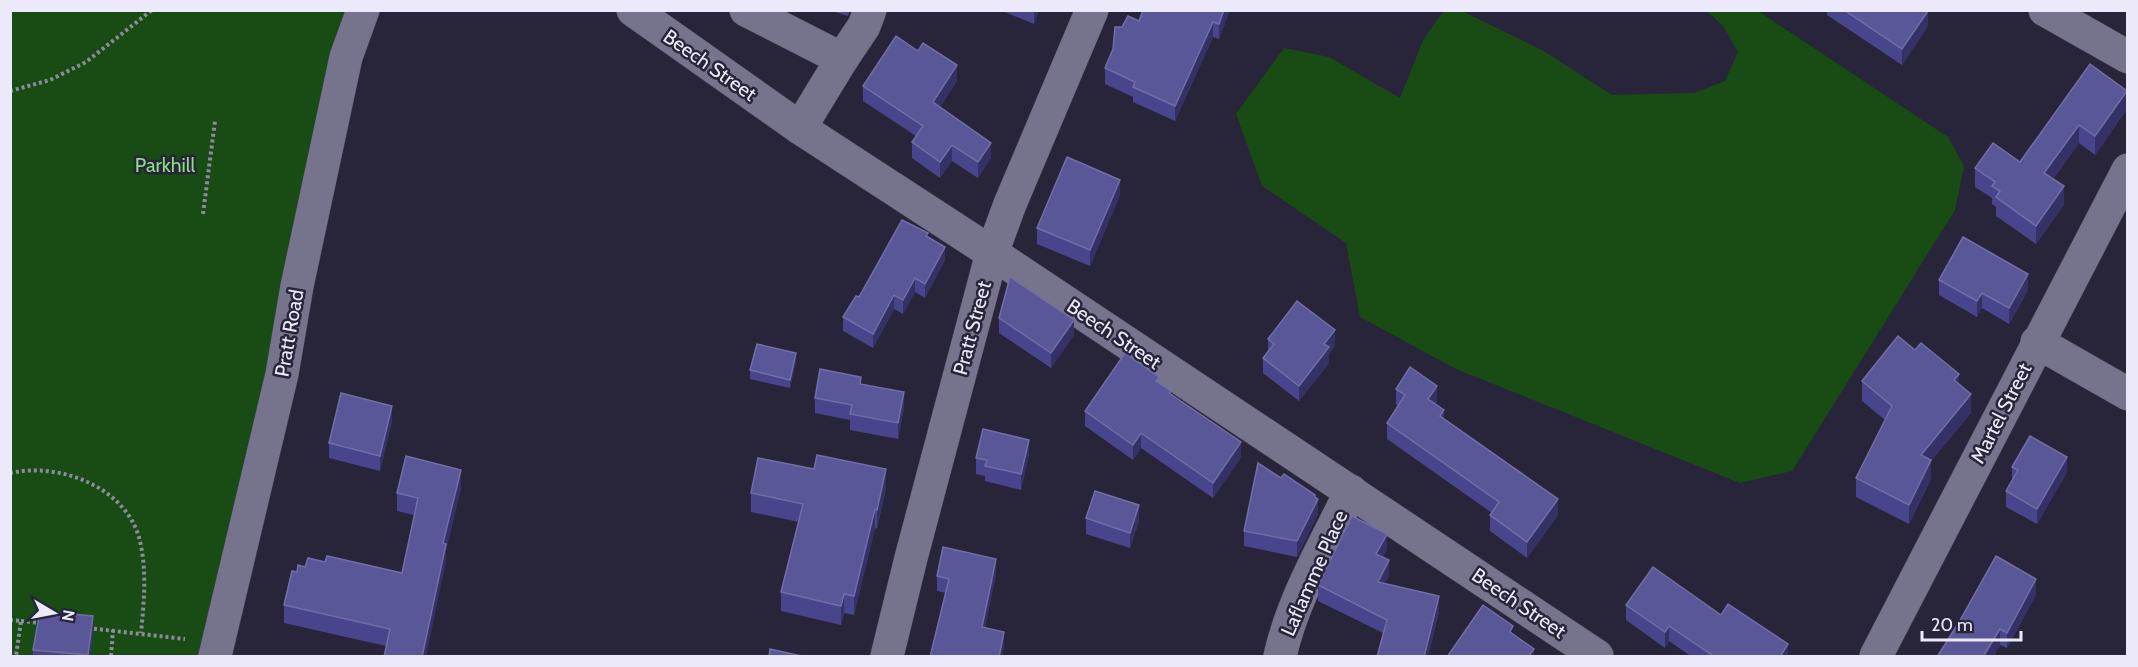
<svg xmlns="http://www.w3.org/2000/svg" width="2138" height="667" viewBox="0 0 2138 667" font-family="Cabin,sans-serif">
	<rect width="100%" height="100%" fill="#28243a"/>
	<g fill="#194c14">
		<path d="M10,11H363L215,656H11Z"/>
		<path d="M1444,11H1462L1542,50L1612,95L1694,93L1725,81L1738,52L1723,26L1707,11H1758L1948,137L1964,166L1955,210L1792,471L1740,483L1456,369L1360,317L1346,243L1262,186L1236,114L1284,48L1329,57L1400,98L1424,38Z"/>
	</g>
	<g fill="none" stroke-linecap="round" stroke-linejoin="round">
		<defs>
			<g id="minor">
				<path d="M633,10L800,128L992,253L1597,656"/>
				<path d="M746,10L842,59L800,128"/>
				<path d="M2045,10L2128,57"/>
				<path d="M842,59L864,26L870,10"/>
				<path d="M2037,342L2128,394"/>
				<path d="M215,656L282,374L297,286L346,57L363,10"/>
				<path d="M887,656L911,558L992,253L1010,204L1092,10"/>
				<path d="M1280,656C1293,598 1325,545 1351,491"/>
				<path d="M1876,656L2128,170"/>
			</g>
		</defs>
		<use href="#minor" stroke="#464155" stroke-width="34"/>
		<g stroke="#8d8a9d" stroke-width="4" stroke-dasharray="3 3" stroke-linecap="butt">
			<path d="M10,91L50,80L86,62L152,10"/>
			<path d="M203,214L215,121"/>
			<path d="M10,473C60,462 127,487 140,541C147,572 144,602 141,633"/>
			<path d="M10,620L21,621L16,656"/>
			<path d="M21,621L42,623"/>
			<path d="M88,628L185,639"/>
			<path d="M111,656L113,630"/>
		</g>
		<use href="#minor" stroke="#76738d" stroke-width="33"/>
	</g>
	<g fill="#48458c">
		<path d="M828,10H850L848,16Z"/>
		<path d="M1000,10H1039L1034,24Z"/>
		<path d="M1230,10L1219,39L1213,37L1175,121L1133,102V97L1105,84V68L1122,27L1139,21Z"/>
		<path d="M1827,10H1928V26L1902,65L1827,15Z"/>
		<path d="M2090,64L2127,109L2095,155L2079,143L2053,179L2064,205L2036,244L1996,216V207L1992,204V198L1975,187V168L2020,162Z"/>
		<path d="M957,81L940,107L991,158L978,178L952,161L940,178L912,158V142L916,136L863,101V86Z"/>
		<path d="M1120,195L1090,266L1037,244V228Z"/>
		<path d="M928,237L945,260L925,298L915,292L903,314L894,309L873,348L843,331V317L859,297Z"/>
		<path d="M1939,280L2028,290L2009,324L1982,308L1977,317L1939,295Z"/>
		<path d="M999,318L1074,335L1051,368L999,333Z"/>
		<path d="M1268,339L1335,345L1329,354V363L1299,401L1263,373V358L1268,351Z"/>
		<path d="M796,361L790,388L750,379V370Z"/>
		<path d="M1862,381L1959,384L1971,413L1931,461V479L1909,524L1856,497V478L1885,420L1862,401Z"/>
		<path d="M1159,383L1241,457L1213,498L1141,448L1133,460L1085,426V411Z"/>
		<path d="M861,384L904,408L898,439L850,430V420L815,413V398Z"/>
		<path d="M1396,389L1437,401L1436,404L1444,419L1558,515L1527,558L1490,531V515L1492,513L1387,439V423L1398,406L1396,404Z"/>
		<path d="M392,421L380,471L329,458V443Z"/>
		<path d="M1029,455L1021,490L985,481V476L976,474V458Z"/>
		<path d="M2012,467L2067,472L2037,524L2006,507V491L2012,481Z"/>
		<path d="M1281,478L1315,497L1318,514L1297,557L1244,546V531Z"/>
		<path d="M461,488L446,550V562L386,646L284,623V605L297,572L305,567L325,562L402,573L414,515L397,511V493Z"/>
		<path d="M886,488L877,529L875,528L854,615L844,613L841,625L781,611V592L799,522L751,512V493Z"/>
		<path d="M1086,518L1139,521L1130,548L1086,534Z"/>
		<path d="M1387,549L1383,557L1389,576L1385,583L1439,612L1428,657H1377L1383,633L1318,601V585Z"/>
		<path d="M996,574L985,627L1004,647L946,593L937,591V576Z"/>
		<path d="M2036,595L2007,648L2000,645L1993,657H1937Z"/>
		<path d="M1626,605L1721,615L1788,657H1692L1669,641L1665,648L1626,620Z"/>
		<path d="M93,632L90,657H33V650Z"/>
	</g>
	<g fill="#343166">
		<path d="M1034,10H1039L1034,24Z"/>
		<path d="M1224,10H1230L1219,39V24Z"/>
		<path d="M1928,11V26L1902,65V49Z"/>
		<path d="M1213,22V37L1175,121V106Z"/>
		<path d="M957,65V81L933,118V102Z"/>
		<path d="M2127,91V109L2095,155V136Z"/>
		<path d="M2079,125V143L2044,191V173Z"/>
		<path d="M991,143V158L978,178V162Z"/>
		<path d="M952,145V161L940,178V162Z"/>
		<path d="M1120,180V195L1090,266V250Z"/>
		<path d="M2064,186V205L2036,244V226Z"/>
		<path d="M945,247V260L925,298V284Z"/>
		<path d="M2028,274V290L2009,324V308Z"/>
		<path d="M915,278V292L903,314V300Z"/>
		<path d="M1982,293V308L1977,317V301Z"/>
		<path d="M894,295V309L873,348V334Z"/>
		<path d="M1074,320V335L1051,368V353Z"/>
		<path d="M1335,330V345L1329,354V363L1299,401V386L1324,344Z"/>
		<path d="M796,353V361L790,388V380Z"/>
		<path d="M1959,374V393L1954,380Z"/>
		<path d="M1437,386V401L1428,414V399Z"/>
		<path d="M904,392V408L898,439V423Z"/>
		<path d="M1971,394V413L1931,461V479L1909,524V505L1921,455Z"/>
		<path d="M392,406V421L380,471V456Z"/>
		<path d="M1444,410V425L1440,416Z"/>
		<path d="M1141,433V448L1133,460V445Z"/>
		<path d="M1029,440V455L1021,490V474Z"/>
		<path d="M1241,442V457L1213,498V483Z"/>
		<path d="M2067,457V472L2037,524V509Z"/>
		<path d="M886,469V488L877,529V510Z"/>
		<path d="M461,470V488L446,550V562L426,657H422L443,543Z"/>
		<path d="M1315,495V505L1318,499V514L1297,557V541Z"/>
		<path d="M1558,499V515L1527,558V542Z"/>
		<path d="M1139,505V521L1130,548V533Z"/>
		<path d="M875,509V528L854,615V596Z"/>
		<path d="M1387,534V549L1376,570V554Z"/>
		<path d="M996,559V574L982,642V627Z"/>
		<path d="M1389,560V576L1378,597V582Z"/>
		<path d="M2036,579V595L2007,648V633Z"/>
		<path d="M844,594V613L841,625V606Z"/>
		<path d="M1439,596V612L1428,657H1424Z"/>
		<path d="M93,616V632L90,657H88Z"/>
		<path d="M1669,626V641L1665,648V632Z"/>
		<path d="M2000,629V645L1993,657H1983Z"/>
		<path d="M1004,632V647L1002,657H999Z"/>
		<path d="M1788,644V657H1780Z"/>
		<path d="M1534,649V657H1528Z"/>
	</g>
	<g fill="#5a5798" stroke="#716ea7" stroke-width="1.5">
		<path d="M1143,10H1224L1219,24L1213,22L1175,106L1133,87L1135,82L1105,68L1113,49L1115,27H1122L1128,16L1139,21Z"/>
		<path d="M1844,10H1928V11L1902,49Z"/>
		<path d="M896,36L918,51L923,43L957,65L933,102L991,143L978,162L952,145L940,162L912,142L923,126L863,86Z"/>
		<path d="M2090,64L2127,91L2095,136L2079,125L2044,173L2064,186L2036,226L1996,197L2000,191L1992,186L1995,182L1975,168L1993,143L2020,162Z"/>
		<path d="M1067,157L1120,180L1090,250L1037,228Z"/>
		<path d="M902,220L928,233L926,236L945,247L925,284L915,278L903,300L894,295L873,334L843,317L856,296L859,297Z"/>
		<path d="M1963,237L2028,274L2009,308L1982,293L1977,301L1939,280Z"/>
		<path d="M1010,277L1074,320L1051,353L999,318Z"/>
		<path d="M1297,301L1335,330L1324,344L1329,347L1299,386L1263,358L1274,344L1268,339Z"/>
		<path d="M1898,336L1915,350L1921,343L1959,374L1954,380L1971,394L1921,455L1931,460L1909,505L1856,478L1892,406L1862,381Z"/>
		<path d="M757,344L796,353L790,380L750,370Z"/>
		<path d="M1125,353L1159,377L1156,381L1171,391L1169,393L1241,442L1213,483L1141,433L1133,445L1085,411Z"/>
		<path d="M1410,367L1437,386L1428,399L1444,410L1440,416L1558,499L1527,542L1490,515L1499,502L1387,423L1405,395L1396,389Z"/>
		<path d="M820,369L861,377L860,384L904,392L898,423L850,414L852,405L815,398Z"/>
		<path d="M341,393L392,406L380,456L329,443Z"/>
		<path d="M983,429L1029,440L1021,474L985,466L987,460L976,458Z"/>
		<path d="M2030,436L2067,457L2037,509L2006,491L2018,470L2012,467Z"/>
		<path d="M817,455L886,469L877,510L875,509L854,596L844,594L841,606L781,592L803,504L751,493L758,458L814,469Z"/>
		<path d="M406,456L461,470L443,543L446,544L422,657H384L390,629L284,605L292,571L297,572L298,565L305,567L308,558L325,562L327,556L402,573L418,498L397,493Z"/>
		<path d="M1258,463L1281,478L1284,474L1315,495V497L1318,499L1297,541L1244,531Z"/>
		<path d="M1095,491L1139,505L1130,533L1086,518Z"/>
		<path d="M1352,516L1387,534L1376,554L1389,560L1378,582L1439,596L1424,657H1377L1387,620L1318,585Z"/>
		<path d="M943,547L996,559L982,627L1004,632L999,657H930L949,579L937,576Z"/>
		<path d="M1996,556L2036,579L2007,633L2000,629L1983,657H1937L1959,622Z"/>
		<path d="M1653,567L1721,615L1728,604L1788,644L1780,657H1715L1669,626L1665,632L1626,605Z"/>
		<path d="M1483,605L1513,626L1510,632L1534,649L1528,657H1447Z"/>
		<path d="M40,611L93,616L88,655L33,650Z"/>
		<path d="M770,649L806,657H769Z"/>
	</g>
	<g text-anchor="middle" stroke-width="5" stroke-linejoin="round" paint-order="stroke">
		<g font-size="20" fill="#eceafa" stroke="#28243a">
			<text transform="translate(710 65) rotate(35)" y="7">Beech Street</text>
			<text transform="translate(972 328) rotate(-75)" y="7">Pratt Street</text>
			<text transform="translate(289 333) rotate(-80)" y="7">Pratt Road</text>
			<text transform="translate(1114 334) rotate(34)" y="7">Beech Street</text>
			<text transform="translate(2001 413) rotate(-63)" y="7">Martel Street</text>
			<text transform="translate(1314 573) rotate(-66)" y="7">Laflamme Place</text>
			<text transform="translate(1519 603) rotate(34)" y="7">Beech Street</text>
		</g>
		<g font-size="20" fill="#89de80" stroke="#28243a">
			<text x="165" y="172">Parkhill</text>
		</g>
	</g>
	<rect width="2138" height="667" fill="none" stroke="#eceafa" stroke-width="24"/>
	<g transform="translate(54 613) rotate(100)" stroke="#28243a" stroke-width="4.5" paint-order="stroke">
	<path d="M0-4.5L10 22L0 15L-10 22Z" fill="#eceafa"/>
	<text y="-9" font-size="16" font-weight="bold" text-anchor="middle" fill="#eceafa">N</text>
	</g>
	<path d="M1922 631v9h99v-9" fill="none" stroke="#eceafa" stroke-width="3"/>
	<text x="1931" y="631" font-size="18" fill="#eceafa" stroke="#28243a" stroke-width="4.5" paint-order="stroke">20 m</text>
</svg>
